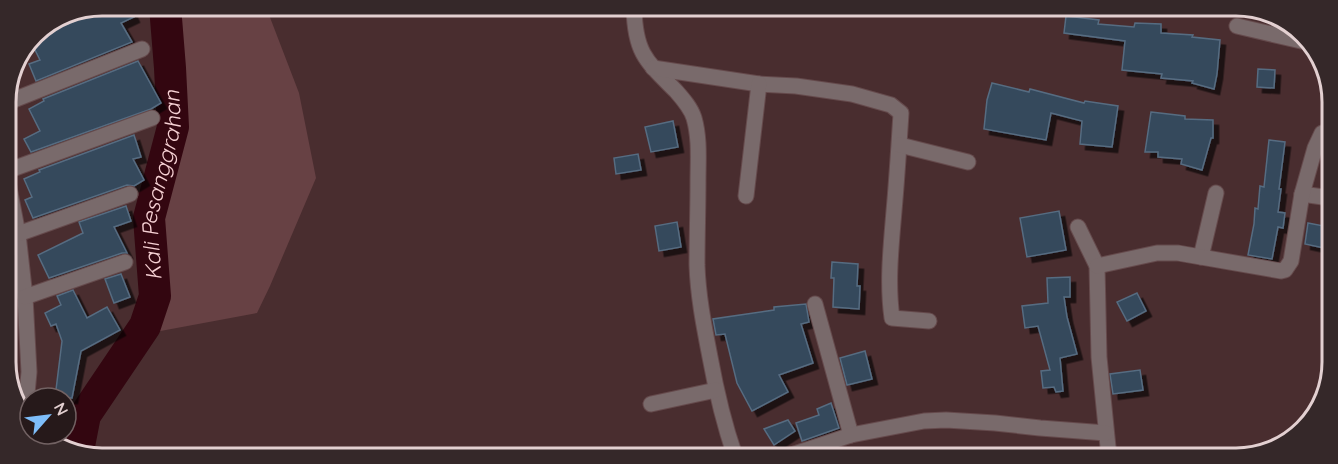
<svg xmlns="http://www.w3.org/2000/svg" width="1338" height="464" viewBox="0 0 1338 464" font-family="Quicksand,sans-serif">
	<defs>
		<filter id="shadow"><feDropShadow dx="5.5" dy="5.5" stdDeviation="0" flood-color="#0009"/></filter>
	</defs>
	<rect width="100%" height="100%" fill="#492d2f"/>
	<path fill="#674144" d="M168,6L266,7L299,93L316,178L270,286L257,313L139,335L161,295L146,228L156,174L173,104L167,12Z"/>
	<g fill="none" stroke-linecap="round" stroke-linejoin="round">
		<path stroke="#330610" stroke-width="32" id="s1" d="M79,453L78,451L85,415L145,326L155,296L149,218L173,127L170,68L165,6"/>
	</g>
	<g fill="#34485c" stroke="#566c81" stroke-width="1.5" filter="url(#shadow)">
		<path d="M109,6H129L134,17L121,23L132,42L36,81L29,64L40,60L32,44L36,36L66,21L68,24L90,14L91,17Z"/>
		<path d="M1066,16L1099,20L1098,24L1134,27L1135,23L1161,24V33L1193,35L1192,37L1220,40L1217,74L1214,89L1192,83L1193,81L1161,78L1162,74L1122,70L1125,41L1064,33Z"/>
		<path d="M138,61L161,103L151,109L31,152L24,139L40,131L29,109L44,101L43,99Z"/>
		<path d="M1258,69L1275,70L1274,88L1257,87Z"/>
		<path d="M992,83L1029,92L1030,89L1084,103L1085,101L1118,106L1112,147L1080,144L1082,121L1051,113L1046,140L984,129L987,100Z"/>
		<path d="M1151,112L1185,116V119L1213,120V138H1211L1202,170L1181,164L1182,159L1158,157V152H1145Z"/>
		<path d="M673,121L678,147L651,152L645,127Z"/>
		<path d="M134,135L141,157L133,159L144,180L134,186L127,185L33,218L25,200L32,197L24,179L40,172L39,170Z"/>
		<path d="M1269,140L1285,142L1279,189H1281L1278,212L1285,213L1283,228L1278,227L1272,259L1248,255L1254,224L1255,208L1258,209L1260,186L1264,187Z"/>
		<path d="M638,154L641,170L616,174L614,158Z"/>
		<path d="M126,206L131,221L114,227L127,253H122L49,278L38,255L83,233L79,222Z"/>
		<path d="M1059,211L1066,250L1027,257L1020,218Z"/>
		<path d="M677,222L681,247L659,251L655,226Z"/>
		<path d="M1308,223L1329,227V249L1305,244Z"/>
		<path d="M832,262L858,264L857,286H860L859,309L833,307L834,278H831Z"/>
		<path d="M121,274L130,297L114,303L105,279Z"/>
		<path d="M1070,277V297H1064L1067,317L1077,354L1060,358L1063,391L1056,392L1054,387L1043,388L1041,371L1050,370L1038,326L1025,328L1022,306L1048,303L1047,278Z"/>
		<path d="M73,290L87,318L107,307L120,330L81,351L72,398H55L62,341L56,324L51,326L45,313L61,305L57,296Z"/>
		<path d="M1137,293L1146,311L1127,321L1117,302Z"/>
		<path d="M806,304L809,322L801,324L813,363L779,375L788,392L752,411L737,383L725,334L716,335L713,319L774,310V307Z"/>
		<path d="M865,351L872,379L847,385L840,358Z"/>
		<path d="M1140,370L1143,390L1113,394L1110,374Z"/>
		<path d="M831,403L839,428L802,441L796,423L819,415L817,409Z"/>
		<path d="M788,420L795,431L774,445L764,429Z"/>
	</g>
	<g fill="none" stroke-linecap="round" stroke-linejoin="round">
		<defs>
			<g id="minor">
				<path d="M634,8C635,53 646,61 676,91C683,99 691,108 694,118C700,139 698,160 698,182C698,210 697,237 697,265C698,296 704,326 710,357C716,390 724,424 735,456"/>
				<path d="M1237,26L1310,43"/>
				<path d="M653,68L759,84L796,86L852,94L891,105L901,113C899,145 897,178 894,211C891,247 887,283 892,318L929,321"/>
				<path d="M6,103L142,49"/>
				<path d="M900,145L968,162"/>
				<path d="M7,171L152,118"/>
				<path d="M7,177L18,234L25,297L29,372L25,415"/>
				<path d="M1302,194L1330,198"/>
				<path d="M746,196L759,84"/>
				<path d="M1078,227L1097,266L1099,357L1109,457"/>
				<path d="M18,234L130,194"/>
				<path d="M1201,257L1216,193"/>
				<path d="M1097,266L1157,253H1178L1281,271L1285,270L1291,261L1302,194L1315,148L1322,133L1331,131"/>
				<path d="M25,297L125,262"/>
				<path d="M815,304L851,435"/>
				<path d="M651,404L716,390"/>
				<path d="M788,456L851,435L924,421L946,420L995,423L1040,428L1106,433"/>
			</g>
		</defs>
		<use href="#minor" stroke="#654a4c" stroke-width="17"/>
		<use href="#minor" stroke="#796a6b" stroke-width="15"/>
	</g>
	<g text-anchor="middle" stroke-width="4.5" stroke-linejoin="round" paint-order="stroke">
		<g font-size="22" font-style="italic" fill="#f7d2d5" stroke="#26191a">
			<text dy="8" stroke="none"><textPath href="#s1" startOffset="290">Kali Pesanggrahan</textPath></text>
		</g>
	</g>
	<path d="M0 0H1338V464H0ZM102 16H1236A86 86 0 0 1 1322 102V362A86 86 0 0 1 1236 448H102A86 86 0 0 1 16 362V102A86 86 0 0 1 102 16Z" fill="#352829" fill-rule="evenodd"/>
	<path fill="none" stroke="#e3d0d1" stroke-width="3" d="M102 16H1236A86 86 0 0 1 1322 102V362A86 86 0 0 1 1236 448H102A86 86 0 0 1 16 362V102A86 86 0 0 1 102 16Z"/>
	<g transform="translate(48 416) rotate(62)"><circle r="28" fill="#26191a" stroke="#726263" stroke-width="1.5"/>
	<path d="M0-4.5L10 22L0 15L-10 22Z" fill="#7ebdf9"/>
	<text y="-9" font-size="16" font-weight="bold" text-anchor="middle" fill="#e3d0d1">N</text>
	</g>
</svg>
